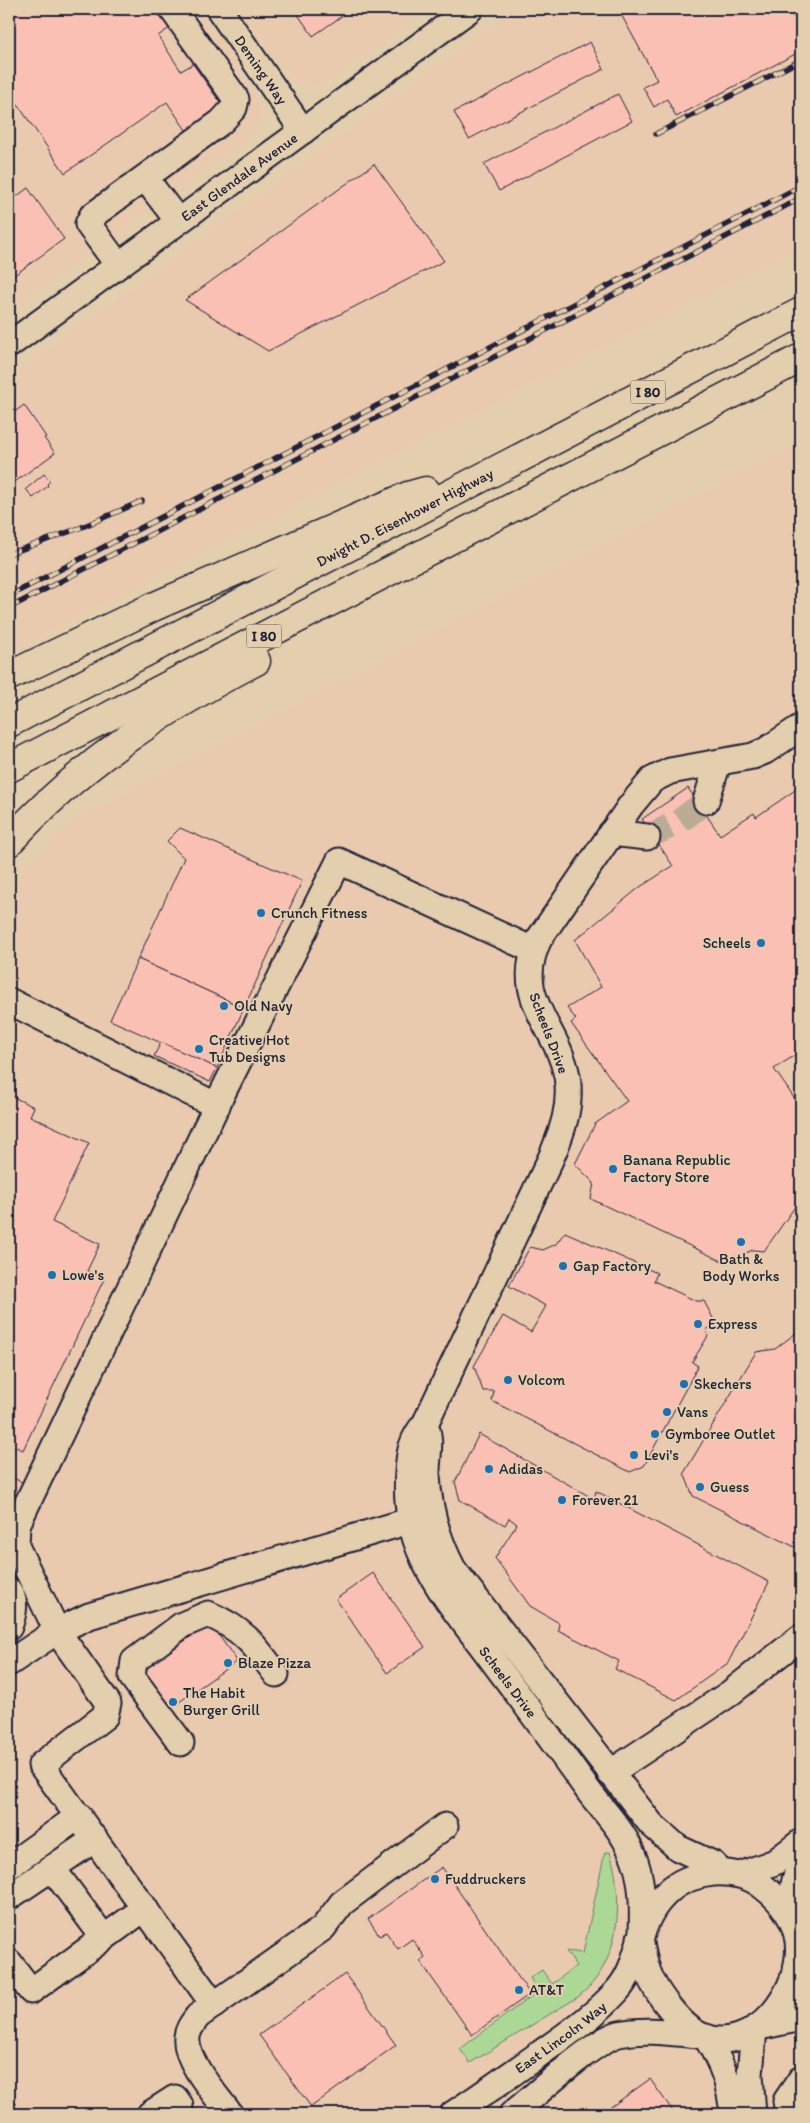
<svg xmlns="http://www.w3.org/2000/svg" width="810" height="2123" viewBox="0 0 810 2123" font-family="Itim,sans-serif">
	<rect width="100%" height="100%" fill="#e3cfad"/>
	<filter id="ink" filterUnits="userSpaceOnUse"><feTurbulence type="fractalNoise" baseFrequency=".02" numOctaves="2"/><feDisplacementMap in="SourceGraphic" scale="10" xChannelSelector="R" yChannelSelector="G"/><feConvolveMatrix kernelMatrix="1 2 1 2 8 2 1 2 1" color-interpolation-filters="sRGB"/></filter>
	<g filter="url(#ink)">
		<g fill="#eacaaf">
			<path d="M9,9H198L255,91L262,110L261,122L250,138L9,313Z"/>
			<path d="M240,9H430L332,81L322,86L310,87L299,84L290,78Z"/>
			<path d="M514,9H801V247L9,653V376Z"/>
			<path d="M801,441V2114H9V890L28,865L64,829L84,813Z"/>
		</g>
		<path fill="#acd896" stroke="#677d68" d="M605,1852H610C625,1901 620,1965 578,1997L470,2063L460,2049L538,1991L530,1978L542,1970L552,1984L576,1966L566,1951L583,1953Z"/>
		<g fill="#fbc0b4" stroke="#22223b">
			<path d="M9,9H138L142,15L152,9H158L171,27L158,36L181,71L193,64L224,108L188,133L167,102L65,173L9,92Z"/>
			<path d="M294,9H352L313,36Z"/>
			<path d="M618,9H789L801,32V51L676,117L667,99L654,107L643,87L657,80Z"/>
			<path d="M590,42L604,69L469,139L454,112Z"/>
			<path d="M618,94L632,121L499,191L484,164Z"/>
			<path d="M374,164L444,261L268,351L185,300Z"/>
			<path d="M28,188L64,239L9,279V202Z"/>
			<path d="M24,405L46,437L44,438L55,453L9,486V416Z"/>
			<path d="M44,474L50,481L47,484L48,486L33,498L26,489Z"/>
			<path d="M801,786V1051L774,1069L801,1108V1198L764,1251L753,1250L724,1262L591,1199L594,1183L575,1164L595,1124L627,1101L571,1023L576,1019L567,1008L601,987L575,940L640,887L673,866L642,819L688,788L720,835L754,813L756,817Z"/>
			<path d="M180,828L302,881L244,1008L138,959L184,858L167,841Z"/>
			<path d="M138,959L244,1008L217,1068L110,1020Z"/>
			<path d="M161,1042L217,1068L210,1082L154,1056Z"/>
			<path d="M9,1095L34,1107L30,1116L89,1143L52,1222L100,1244L87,1271L104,1279L23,1450L9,1444Z"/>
			<path d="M565,1232L657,1273L654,1281L696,1301H704L716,1324L706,1330L708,1336L692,1362L698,1366L644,1466L630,1472L492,1401L494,1391H483L474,1366L503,1316L531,1332L546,1306L509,1286L530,1247L543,1250L556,1244Z"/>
			<path d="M801,1320V1550L693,1496L684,1473L756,1352L775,1349L796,1333Z"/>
			<path d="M479,1434L594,1499L596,1491L769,1582L728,1663L676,1700L615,1669L619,1661L558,1630L559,1623L530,1606L495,1558L517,1524L509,1518L505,1525L460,1500L455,1482Z"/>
			<path d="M9,1476L28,1485L9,1522Z"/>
			<path d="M373,1573L425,1647L387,1673L336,1599Z"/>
			<path d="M210,1623L237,1661L165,1712L138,1674Z"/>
			<path d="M442,1867L530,1994L472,2035L420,1961L425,1957L412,1939L398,1949L386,1932L380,1936L368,1919Z"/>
			<path d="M345,1974L396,2045L311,2107L259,2035Z"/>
			<path d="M650,2079L675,2114H601Z"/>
		</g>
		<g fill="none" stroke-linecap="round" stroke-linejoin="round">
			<path stroke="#bcac96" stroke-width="25" stroke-dasharray="25 12" stroke-linecap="butt" d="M647,837L679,822L706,801"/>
			<defs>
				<g id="minor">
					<path id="s1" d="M219,9L303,131"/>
					<path d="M145,178L178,221"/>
					<path d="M118,265L88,224L92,216L221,122L234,108L236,99L172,9"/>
					<path id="s2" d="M9,345L470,9"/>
					<path d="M706,801L718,763"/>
					<path d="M611,833L647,837"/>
					<path d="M9,1001L217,1106"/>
					<path d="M425,1424C432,1441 427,1456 427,1473C428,1508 437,1538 453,1569L651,1824L678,1848L713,1864L721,1872"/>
					<path d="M9,1591C17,1602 13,1615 9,1627"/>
					<path d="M9,1663L57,1631L89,1616L426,1516"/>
					<path d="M181,1743L132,1677L134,1661L182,1625L208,1614C243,1629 254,1644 276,1674"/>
					<path d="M610,1773L729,1694L801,1637"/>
					<path d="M9,1866L79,1816"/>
					<path d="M52,1868L104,1938"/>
					<path d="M740,1875L775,1862L801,1842"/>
					<path d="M9,1897L95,1839"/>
					<path d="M792,1920C793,1901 791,1881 801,1865"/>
					<path d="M642,1933C643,1905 643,1877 631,1851C622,1830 604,1811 590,1793C559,1750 528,1707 496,1665C451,1603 401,1555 408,1472C409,1453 412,1438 425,1424L551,1158C562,1132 572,1106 567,1076C557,1025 511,997 539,939L631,805L652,780L670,771L753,756L765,751L801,727"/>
					<path d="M9,1962L31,1991L145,1908"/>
					<path d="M214,2005L41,1765L105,1716L108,1703L57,1631L16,1546L17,1525L222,1094L339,861L533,950"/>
					<path d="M759,2027L801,2018"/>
					<path d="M706,2037C722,2063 730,2084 733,2114"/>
					<path d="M150,2114L175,2098L180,2105L179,2114"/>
					<path d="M230,2114C216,2095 184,2060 187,2037C188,2028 193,2023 198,2016L323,1928L342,1903L445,1826"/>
					<path id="s3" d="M453,2114C482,2095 510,2075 538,2055C566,2035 593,2017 616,1992C645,1961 632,1921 671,1889C682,1880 699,1874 714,1873C729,1872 748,1875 761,1885C780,1899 795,1918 798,1941C804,1989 754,2057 702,2036C682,2028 655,1992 648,1972C644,1961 642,1949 640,1938"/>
					<path d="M512,2114C536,2095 594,2040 619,2034C645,2028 674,2033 699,2035"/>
					<path d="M753,2114L750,2075L754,2029"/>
					<path d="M788,2114L786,2101L801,2079"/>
				</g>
				<g id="highway">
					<path d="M9,676L153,607L408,496L426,491"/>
					<path id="s4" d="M9,723L801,312"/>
					<path d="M9,768L801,358"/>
					<path d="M9,842C79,765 164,709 256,661"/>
				</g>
			</defs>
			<use href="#minor" stroke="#22223b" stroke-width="29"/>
			<use href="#highway" stroke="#22223b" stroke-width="31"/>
			<use href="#minor" stroke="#e3cfad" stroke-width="25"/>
			<use href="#highway" stroke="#e3cfad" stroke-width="28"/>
			<defs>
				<g id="rail">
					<path d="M656,134L801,60"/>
					<path d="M9,554L82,527L142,501"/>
					<path d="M9,596L801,186"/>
					<path d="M9,608L801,198"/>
				</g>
			</defs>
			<use href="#rail" stroke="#22223b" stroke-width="5.5"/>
			<use href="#rail" stroke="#e3cfad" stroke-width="4" stroke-dasharray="11" stroke-linecap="butt"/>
		</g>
	</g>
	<g fill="#1f6fb2" stroke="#e3cfad" stroke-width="2">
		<circle cx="261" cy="913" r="5"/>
		<circle cx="761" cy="943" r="5"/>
		<circle cx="224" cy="1006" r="5"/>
		<circle cx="199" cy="1049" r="5"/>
		<circle cx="613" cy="1169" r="5"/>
		<circle cx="741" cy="1242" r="5"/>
		<circle cx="563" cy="1266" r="5"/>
		<circle cx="52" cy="1275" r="5"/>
		<circle cx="698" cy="1324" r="5"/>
		<circle cx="508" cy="1380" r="5"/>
		<circle cx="684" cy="1384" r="5"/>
		<circle cx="667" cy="1412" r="5"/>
		<circle cx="655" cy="1434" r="5"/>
		<circle cx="634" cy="1455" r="5"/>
		<circle cx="489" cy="1469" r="5"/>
		<circle cx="700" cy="1487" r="5"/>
		<circle cx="562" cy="1500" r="5"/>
		<circle cx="228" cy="1663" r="5"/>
		<circle cx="173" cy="1702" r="5"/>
		<circle cx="435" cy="1879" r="5"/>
		<circle cx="519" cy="1990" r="5"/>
	</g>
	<g text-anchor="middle" stroke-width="4" stroke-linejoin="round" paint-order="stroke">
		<g fill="#e3cfad" stroke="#5c565d" stroke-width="1">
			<rect x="630.5" y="380.5" width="35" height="23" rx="4"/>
			<rect x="246.5" y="624.5" width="35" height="23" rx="4"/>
		</g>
		<g font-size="14" font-weight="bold" fill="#22223b">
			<text x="648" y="397">I 80</text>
			<text x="264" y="641">I 80</text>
		</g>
		<g font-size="15" fill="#22223b" stroke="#e3cfad">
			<text dy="5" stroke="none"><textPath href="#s1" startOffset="74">Deming Way</textPath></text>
			<text dy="5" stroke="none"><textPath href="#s2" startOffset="285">East Glendale Avenue</textPath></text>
			<text dy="5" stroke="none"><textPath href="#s4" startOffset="446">Dwight D. Eisenhower Highway</textPath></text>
			<text transform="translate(549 1033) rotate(69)" y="5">Scheels Drive</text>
			<text transform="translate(508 1682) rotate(53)" y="5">Scheels Drive</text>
			<text dy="5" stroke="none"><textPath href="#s3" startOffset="132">East Lincoln Way</textPath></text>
		</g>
		<g font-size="15" fill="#22223b" stroke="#e3cfad" text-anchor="start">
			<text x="271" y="918">Crunch Fitness</text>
			<text x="751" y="948" text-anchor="end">Scheels</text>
			<text x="234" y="1011">Old Navy</text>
			<text x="209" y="1045">Creative Hot<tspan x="209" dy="17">Tub Designs</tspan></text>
			<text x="623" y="1165">Banana Republic<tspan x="623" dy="17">Factory Store</tspan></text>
			<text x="741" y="1264" text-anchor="middle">Bath &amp;<tspan x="741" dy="17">Body Works</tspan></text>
			<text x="573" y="1271">Gap Factory</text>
			<text x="62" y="1280">Lowe's</text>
			<text x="708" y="1329">Express</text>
			<text x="518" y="1385">Volcom</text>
			<text x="694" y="1389">Skechers</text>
			<text x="677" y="1417">Vans</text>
			<text x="665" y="1439">Gymboree Outlet</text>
			<text x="644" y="1460">Levi's</text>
			<text x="499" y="1474">Adidas</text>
			<text x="710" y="1492">Guess</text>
			<text x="572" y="1505">Forever 21</text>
			<text x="238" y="1668">Blaze Pizza</text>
			<text x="183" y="1698">The Habit<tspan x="183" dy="17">Burger Grill</tspan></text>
			<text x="445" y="1884">Fuddruckers</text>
			<text x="529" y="1995">AT&amp;T</text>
		</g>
	</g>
	<rect width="810" height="2123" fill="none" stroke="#e3cfad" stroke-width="30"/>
	<rect x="15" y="15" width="780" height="2093" fill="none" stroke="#22223b" stroke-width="2" filter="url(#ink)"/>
</svg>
